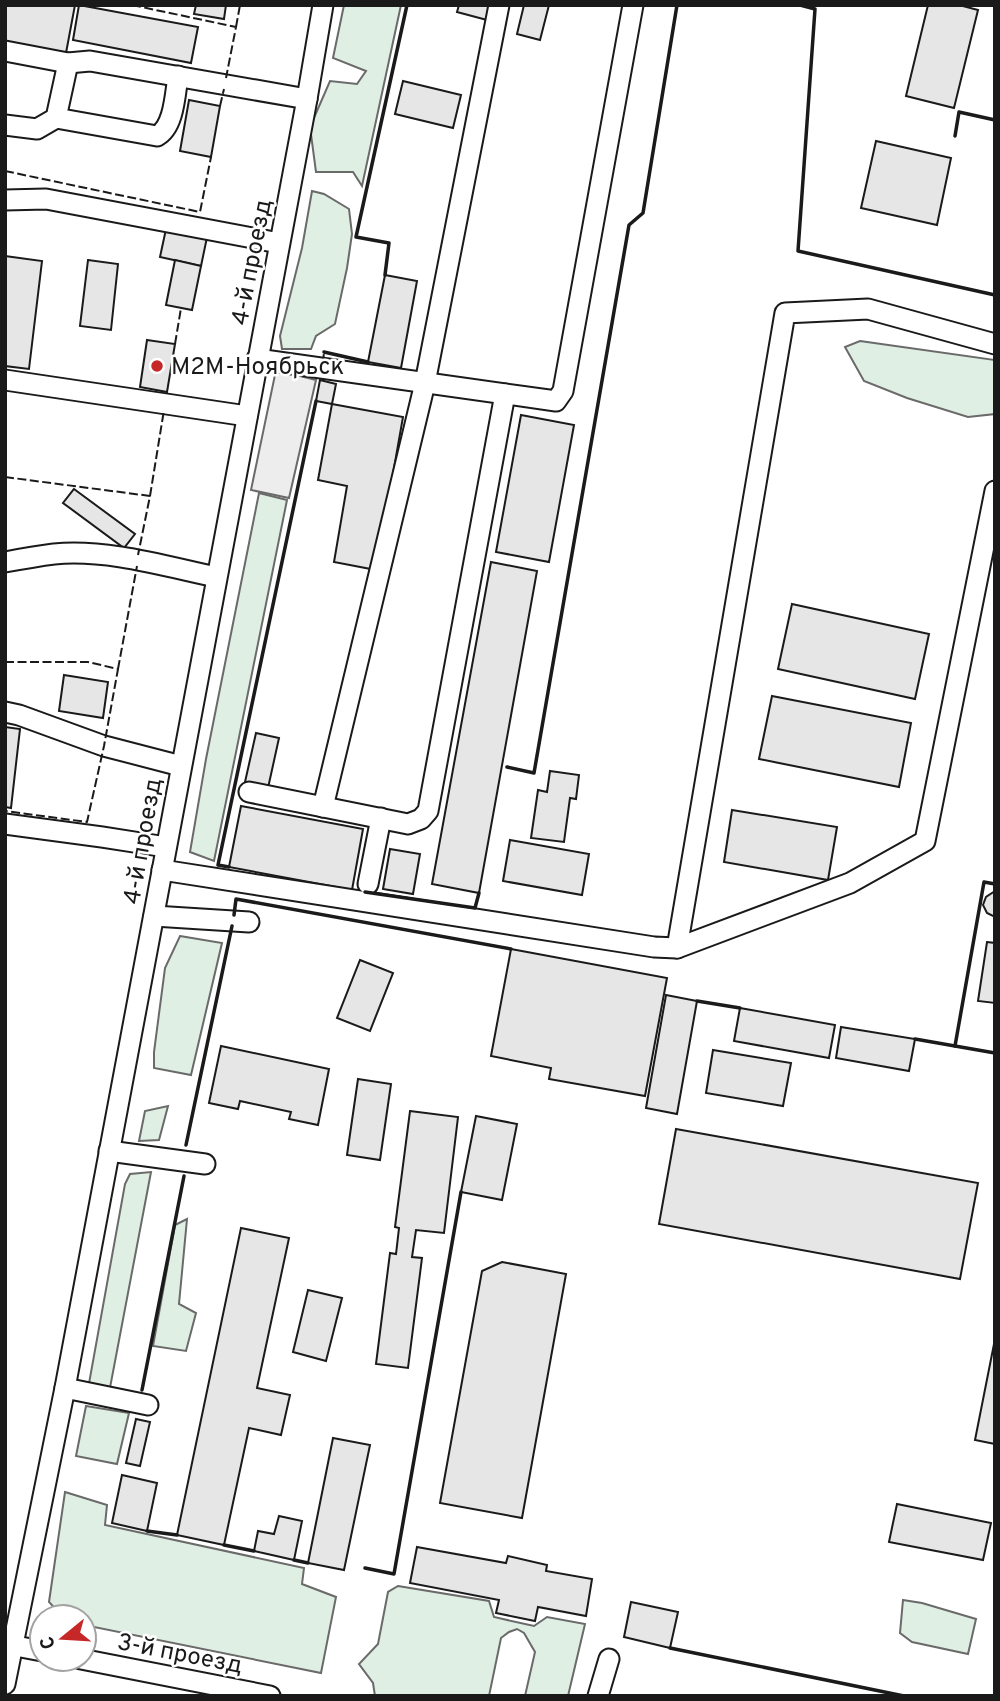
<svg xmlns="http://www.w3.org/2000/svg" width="1000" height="1701" viewBox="0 0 1000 1701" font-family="Overpass,sans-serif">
	<rect width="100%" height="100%" fill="#fff"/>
	<g fill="#e0efe3" stroke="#6a6a6a" stroke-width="2">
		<path d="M344,5H401L362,186L353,172H316L310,127L330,81L357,84L366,71L333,58Z"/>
		<path d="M312,191L324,194L349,209L352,234L347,268L335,324L316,336L311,349H282L280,336L302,248Z"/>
		<path d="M860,341L995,360V414L968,417L907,398L864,381L845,347Z"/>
		<path d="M259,493L287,500L214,861L190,852L206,759Z"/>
		<path d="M180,936L222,943L191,1075L154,1068V1052L165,968Z"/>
		<path d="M168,1106L159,1140L139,1141L145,1111Z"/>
		<path d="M151,1172L109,1393L88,1389L125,1184L130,1174Z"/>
		<path d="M187,1219L179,1304L196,1313L186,1351L153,1346L175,1225Z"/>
		<path d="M86,1406L129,1413L117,1464L76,1456Z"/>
		<path d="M65,1492L107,1505L105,1525L304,1568L302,1584L336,1597L321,1673L84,1625V1617H63L49,1602Z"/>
		<path d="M398,1586L489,1601L494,1617L534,1626L547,1617L585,1624L568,1696H525L535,1652L524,1633L517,1629L509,1632L501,1638L489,1696H375L373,1683L359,1664L378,1644L388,1592Z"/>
		<path d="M903,1600L922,1603L976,1619L968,1654L912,1642L900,1633Z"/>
	</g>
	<path fill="#ededed" stroke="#6a6a6a" stroke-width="2" d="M276,370L316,380L289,498L251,490Z"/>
	<g fill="#e6e6e6" stroke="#1a1a1a" stroke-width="2">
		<path d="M5,5H75L66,53L5,41Z"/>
		<path d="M79,5L198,27L191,63L73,40Z"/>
		<path d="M196,5H226L224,19L194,14Z"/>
		<path d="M459,5H491L487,20L457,12Z"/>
		<path d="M524,5H549L540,40L517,34Z"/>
		<path d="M928,5H959L978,10L954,108L906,96Z"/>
		<path d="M403,81L461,95L453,128L395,114Z"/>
		<path d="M189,100L220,106L211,157L180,151Z"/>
		<path d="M876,141L951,158L937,225L861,208Z"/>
		<path d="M169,215L210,223L201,266L160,257Z"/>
		<path d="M5,256L42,261L29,369L5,366Z"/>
		<path d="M88,260L118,264L111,330L80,326Z"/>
		<path d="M175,260L201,266L192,310L166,305Z"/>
		<path d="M385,275L417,281L401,368L368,362Z"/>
		<path d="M147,340L175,344L167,392L140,387Z"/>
		<path d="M320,380L336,384L332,404L316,401Z"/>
		<path d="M332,404L403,417L376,570L334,562L347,486L318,480Z"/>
		<path d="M521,415L574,425L549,562L496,552Z"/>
		<path d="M74,489L135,534L124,548L63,503Z"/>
		<path d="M491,562L537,571L479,893L432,884Z"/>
		<path d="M792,604L929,634L915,699L778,669Z"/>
		<path d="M64,675L108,682L103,718L59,711Z"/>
		<path d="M772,696L911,723L899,787L759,759Z"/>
		<path d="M5,727L20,729L11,808L5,807Z"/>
		<path d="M256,733L279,738L268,788L245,782Z"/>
		<path d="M550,771L579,775L576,799L570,798L564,842L531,838L538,790L547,792Z"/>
		<path d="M241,806L363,829L352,890L229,867Z"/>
		<path d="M732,810L837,827L828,880L724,862Z"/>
		<path d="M510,840L589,854L582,895L503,881Z"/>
		<path d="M390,849L420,854L413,894L383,889Z"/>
		<path d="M995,891V917L987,913L983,905L986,897Z"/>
		<path d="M987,942L995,943V1003L978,1001Z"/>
		<path d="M511,949L667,978L645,1096L549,1079L551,1068L491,1056Z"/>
		<path d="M360,960L393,973L370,1031L337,1018Z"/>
		<path d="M666,995L697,1001L677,1114L646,1108Z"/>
		<path d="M740,1008L835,1025L829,1058L734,1041Z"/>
		<path d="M841,1027L915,1039L909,1071L836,1058Z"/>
		<path d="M221,1046L329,1069L318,1125L289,1119L291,1112L240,1101L238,1109L209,1103Z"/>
		<path d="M713,1050L791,1063L783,1106L706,1093Z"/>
		<path d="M358,1079L391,1084L380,1160L347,1155Z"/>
		<path d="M410,1111L458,1117L444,1233L416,1230L412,1257L422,1258L408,1368L376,1364L390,1253L396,1254L399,1228L395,1227Z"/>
		<path d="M476,1116L517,1124L502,1200L461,1192Z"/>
		<path d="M676,1129L978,1183L960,1279L659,1224Z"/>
		<path d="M241,1228L289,1238L257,1388L290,1395L281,1435L249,1428L224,1545L177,1535Z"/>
		<path d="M502,1262L566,1274L522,1518L440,1503L482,1271Z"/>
		<path d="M308,1290L342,1298L326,1361L293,1352Z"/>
		<path d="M994,1344H995V1444L975,1440Z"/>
		<path d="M136,1419L150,1422L140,1466L126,1463Z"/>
		<path d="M333,1438L370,1445L344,1570L308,1563Z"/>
		<path d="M122,1475L157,1483L147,1531L112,1523Z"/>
		<path d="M897,1504L991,1523L983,1560L889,1542Z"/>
		<path d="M279,1516L302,1521L294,1560L254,1551L258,1531L274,1534Z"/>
		<path d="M417,1547L506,1563L508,1556L547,1565L546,1571L592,1579L586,1616L538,1607L535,1621L496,1613L499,1600L410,1583Z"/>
		<path d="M631,1602L678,1612L670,1648L624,1637Z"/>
	</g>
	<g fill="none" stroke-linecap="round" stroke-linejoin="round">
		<defs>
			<g id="minor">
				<path d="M5,51L68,63L90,61L307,99"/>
				<path d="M56,118L157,136C174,127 175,95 178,76"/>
				<path d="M5,125L37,129L56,118L68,63"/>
				<path d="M5,200L46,199L279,243"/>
				<path d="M257,359L556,401L563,391L633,5"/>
				<path d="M5,380L247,416"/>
				<path d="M5,562C21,559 38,556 54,554C108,549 164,566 216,577"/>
				<path d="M5,712L19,715L104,746L181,766"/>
				<path d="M249,792L408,824L421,819L428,811L505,394"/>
				<path d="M323,807L425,383L499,5"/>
				<path d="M5,824L102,837L166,847"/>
				<path d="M162,870L654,947L677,948L850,883L925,841L995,491"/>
				<path d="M368,884L381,818"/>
				<path d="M154,916L249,922"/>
				<path d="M677,948L785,313L868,309L995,344"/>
				<path d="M109,1151L205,1164"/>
				<path d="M65,1388L148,1405"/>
				<path d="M5,1644L42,1651"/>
				<path d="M81,1659L270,1696"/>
				<path d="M5,1684L65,1388L307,99L323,5"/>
				<path d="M598,1696L609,1659"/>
			</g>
		</defs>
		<use href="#minor" stroke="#1a1a1a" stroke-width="23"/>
		<use href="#minor" stroke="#fff" stroke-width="19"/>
		<g stroke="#1a1a1a" stroke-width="2" stroke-dasharray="9 3.5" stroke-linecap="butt">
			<path d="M132,5L236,27L226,78"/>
			<path d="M236,27L240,5"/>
			<path d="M220,106L224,89"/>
			<path d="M5,171L200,212L211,157"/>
			<path d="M175,344L181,308"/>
			<path d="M323,363L324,352"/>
			<path d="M5,477L150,496L138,555"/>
			<path d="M150,496L164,410"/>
			<path d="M5,662H88L118,669L104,746L87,822L5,811"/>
			<path d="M118,669L137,566"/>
		</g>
		<g stroke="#1a1a1a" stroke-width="3.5">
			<path d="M800,5L815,9L798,251L995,295"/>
			<path d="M955,136L959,112L995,120"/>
			<path d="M385,275L389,243L356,237L407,5"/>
			<path d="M324,352L368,362"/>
			<path d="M507,767L534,773L629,225L643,213L677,5"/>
			<path d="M229,867L218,865L316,401"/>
			<path d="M365,892L475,908L479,893"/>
			<path d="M234,915L236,899L511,949"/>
			<path d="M697,1001L740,1008"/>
			<path d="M915,1039L995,1053"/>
			<path d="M955,1046L984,882L995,884"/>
			<path d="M186,1145L232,926"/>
			<path d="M142,1390L184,1176"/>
			<path d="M147,1531L177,1535"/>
			<path d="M224,1545L254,1551"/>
			<path d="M294,1560L308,1563"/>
			<path d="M365,1568L394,1574L461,1192"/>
			<path d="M670,1648L904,1696"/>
		</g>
	</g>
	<circle fill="#c62828" stroke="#fff" stroke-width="2.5" cx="157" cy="366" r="7"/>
	<g text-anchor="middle" stroke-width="5" stroke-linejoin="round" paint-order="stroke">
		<g font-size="24" fill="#1a1a1a" stroke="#fff">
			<text transform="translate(251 262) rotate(-79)" y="8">4-й проезд</text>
			<text transform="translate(142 841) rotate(-80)" y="8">4-й проезд</text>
			<text transform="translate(180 1653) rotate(11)" y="8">3-й проезд</text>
		</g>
		<g font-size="24" fill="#1a1a1a" stroke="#fff" text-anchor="start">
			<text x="171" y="374">М2М-Ноябрьск</text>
		</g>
	</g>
	<rect width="1000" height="1701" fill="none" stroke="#1a1a1a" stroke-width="14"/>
	<g transform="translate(63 1638) rotate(252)"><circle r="33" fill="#ffffff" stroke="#a3a3a3" stroke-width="2"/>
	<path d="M0-5L12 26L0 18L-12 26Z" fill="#c62828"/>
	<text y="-10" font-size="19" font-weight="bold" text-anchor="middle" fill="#1a1a1a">С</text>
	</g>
</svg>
